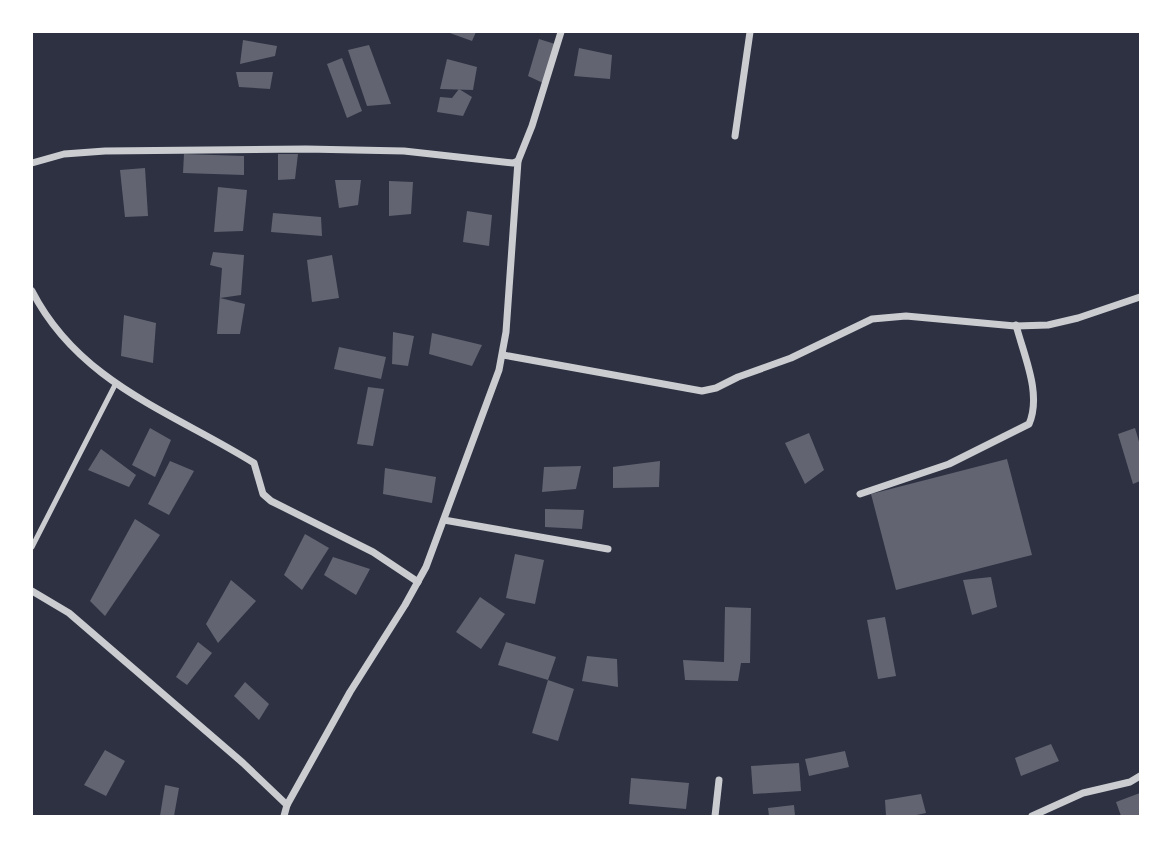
<svg xmlns="http://www.w3.org/2000/svg" width="1172" height="848" viewBox="0 0 1172 848" font-family="'Archivo Narrow',sans-serif">
	<rect width="100%" height="100%" fill="#2d3142"/>
	<g fill="#626471">
		<path d="M447,32H476L472,41Z"/>
		<path d="M539,39L555,44L543,83L528,76Z"/>
		<path d="M243,40L277,46L275,56L240,64Z"/>
		<path d="M369,45L391,104L367,106L348,50Z"/>
		<path d="M579,48L612,55L610,79L574,76Z"/>
		<path d="M342,58L362,111L347,118L327,64Z"/>
		<path d="M447,59L477,67L473,90L440,89Z"/>
		<path d="M236,72H273L270,89L239,87Z"/>
		<path d="M459,89L472,97L463,116L437,112L440,97L452,98Z"/>
		<path d="M184,154L244,156V175L183,173Z"/>
		<path d="M278,154H298L295,179L278,180Z"/>
		<path d="M145,168L148,216L125,217L120,170Z"/>
		<path d="M335,180H361L358,205L339,208Z"/>
		<path d="M389,181L413,182L411,214L389,216Z"/>
		<path d="M218,187L247,190L243,231L214,232Z"/>
		<path d="M467,211L492,215L489,246L463,242Z"/>
		<path d="M273,213L321,217L322,236L271,232Z"/>
		<path d="M213,252L244,255L241,295L220,298L245,304L240,334H217L222,268L210,265Z"/>
		<path d="M332,255L339,298L312,302L307,260Z"/>
		<path d="M124,315L156,323L153,363L121,356Z"/>
		<path d="M393,332L414,336L408,366L392,364Z"/>
		<path d="M432,333L482,345L472,366L429,354Z"/>
		<path d="M339,347L386,357L381,379L334,369Z"/>
		<path d="M368,387L384,389L373,446L357,444Z"/>
		<path d="M150,428L171,440L155,477L132,465Z"/>
		<path d="M1135,428L1140,445V481L1133,484L1118,434Z"/>
		<path d="M809,433L824,470L805,484L785,443Z"/>
		<path d="M101,449L136,475L129,487L88,470Z"/>
		<path d="M1007,459L1032,555L896,590L871,494Z"/>
		<path d="M170,461L194,471L169,515L148,504Z"/>
		<path d="M660,461L659,487L613,488V467Z"/>
		<path d="M581,466L576,489L542,492L544,467Z"/>
		<path d="M385,468L436,477L432,503L383,494Z"/>
		<path d="M545,509L584,510L582,529L545,527Z"/>
		<path d="M135,519L160,535L105,616L90,601Z"/>
		<path d="M305,534L329,548L302,590L284,575Z"/>
		<path d="M515,554L544,560L535,604L506,598Z"/>
		<path d="M333,557L370,569L356,595L324,575Z"/>
		<path d="M991,577L997,607L972,615L963,580Z"/>
		<path d="M231,580L256,601L218,643L206,624Z"/>
		<path d="M480,597L505,614L481,649L456,632Z"/>
		<path d="M725,607L751,608L750,663H741L738,681L685,680L683,660L724,662Z"/>
		<path d="M885,617L896,676L878,679L867,620Z"/>
		<path d="M198,642L212,653L187,685L176,677Z"/>
		<path d="M506,642L556,657L548,680L498,665Z"/>
		<path d="M587,656L617,659L618,687L582,681Z"/>
		<path d="M548,680L574,689L558,741L532,733Z"/>
		<path d="M245,682L269,704L259,720L234,696Z"/>
		<path d="M1051,744L1059,761L1021,776L1015,758Z"/>
		<path d="M105,750L125,761L106,796L84,785Z"/>
		<path d="M845,751L849,767L809,776L805,759Z"/>
		<path d="M799,763L801,791L753,794L751,766Z"/>
		<path d="M631,778L689,783L686,809L629,804Z"/>
		<path d="M165,785L179,788L174,816H160Z"/>
		<path d="M1140,793V816H1121L1116,802Z"/>
		<path d="M921,794L926,813L912,816H886L885,800Z"/>
		<path d="M794,805L795,816H769L768,808Z"/>
	</g>
	<g fill="none" stroke-linecap="round" stroke-linejoin="round">
		<path stroke="#caccd0" stroke-width="5" d="M32,547L116,383"/>
		<g stroke="#caccd0" stroke-width="7">
			<path d="M735,136L750,32"/>
			<path d="M32,163L64,154L105,151L306,149L404,151L513,163L518,161L532,126L561,32"/>
			<path d="M32,291C79,383 172,412 254,463L263,494L271,501L373,552L418,582"/>
			<path d="M503,355L702,391L716,388L738,377L791,358L872,319L906,316L1015,326L1048,325L1078,318L1140,297"/>
			<path d="M860,494L949,464L1029,424C1042,394 1024,356 1016,325"/>
			<path d="M444,520L608,549"/>
			<path d="M32,591L69,613L243,763L287,805L284,816"/>
			<path d="M287,805L350,692L405,605L426,567L499,370L506,332L518,161"/>
			<path d="M715,816L719,780"/>
			<path d="M1032,816L1083,793L1130,782L1140,776"/>
		</g>
	</g>
	<rect width="1172" height="848" fill="none" stroke="#ffffff" stroke-width="66"/>
</svg>
